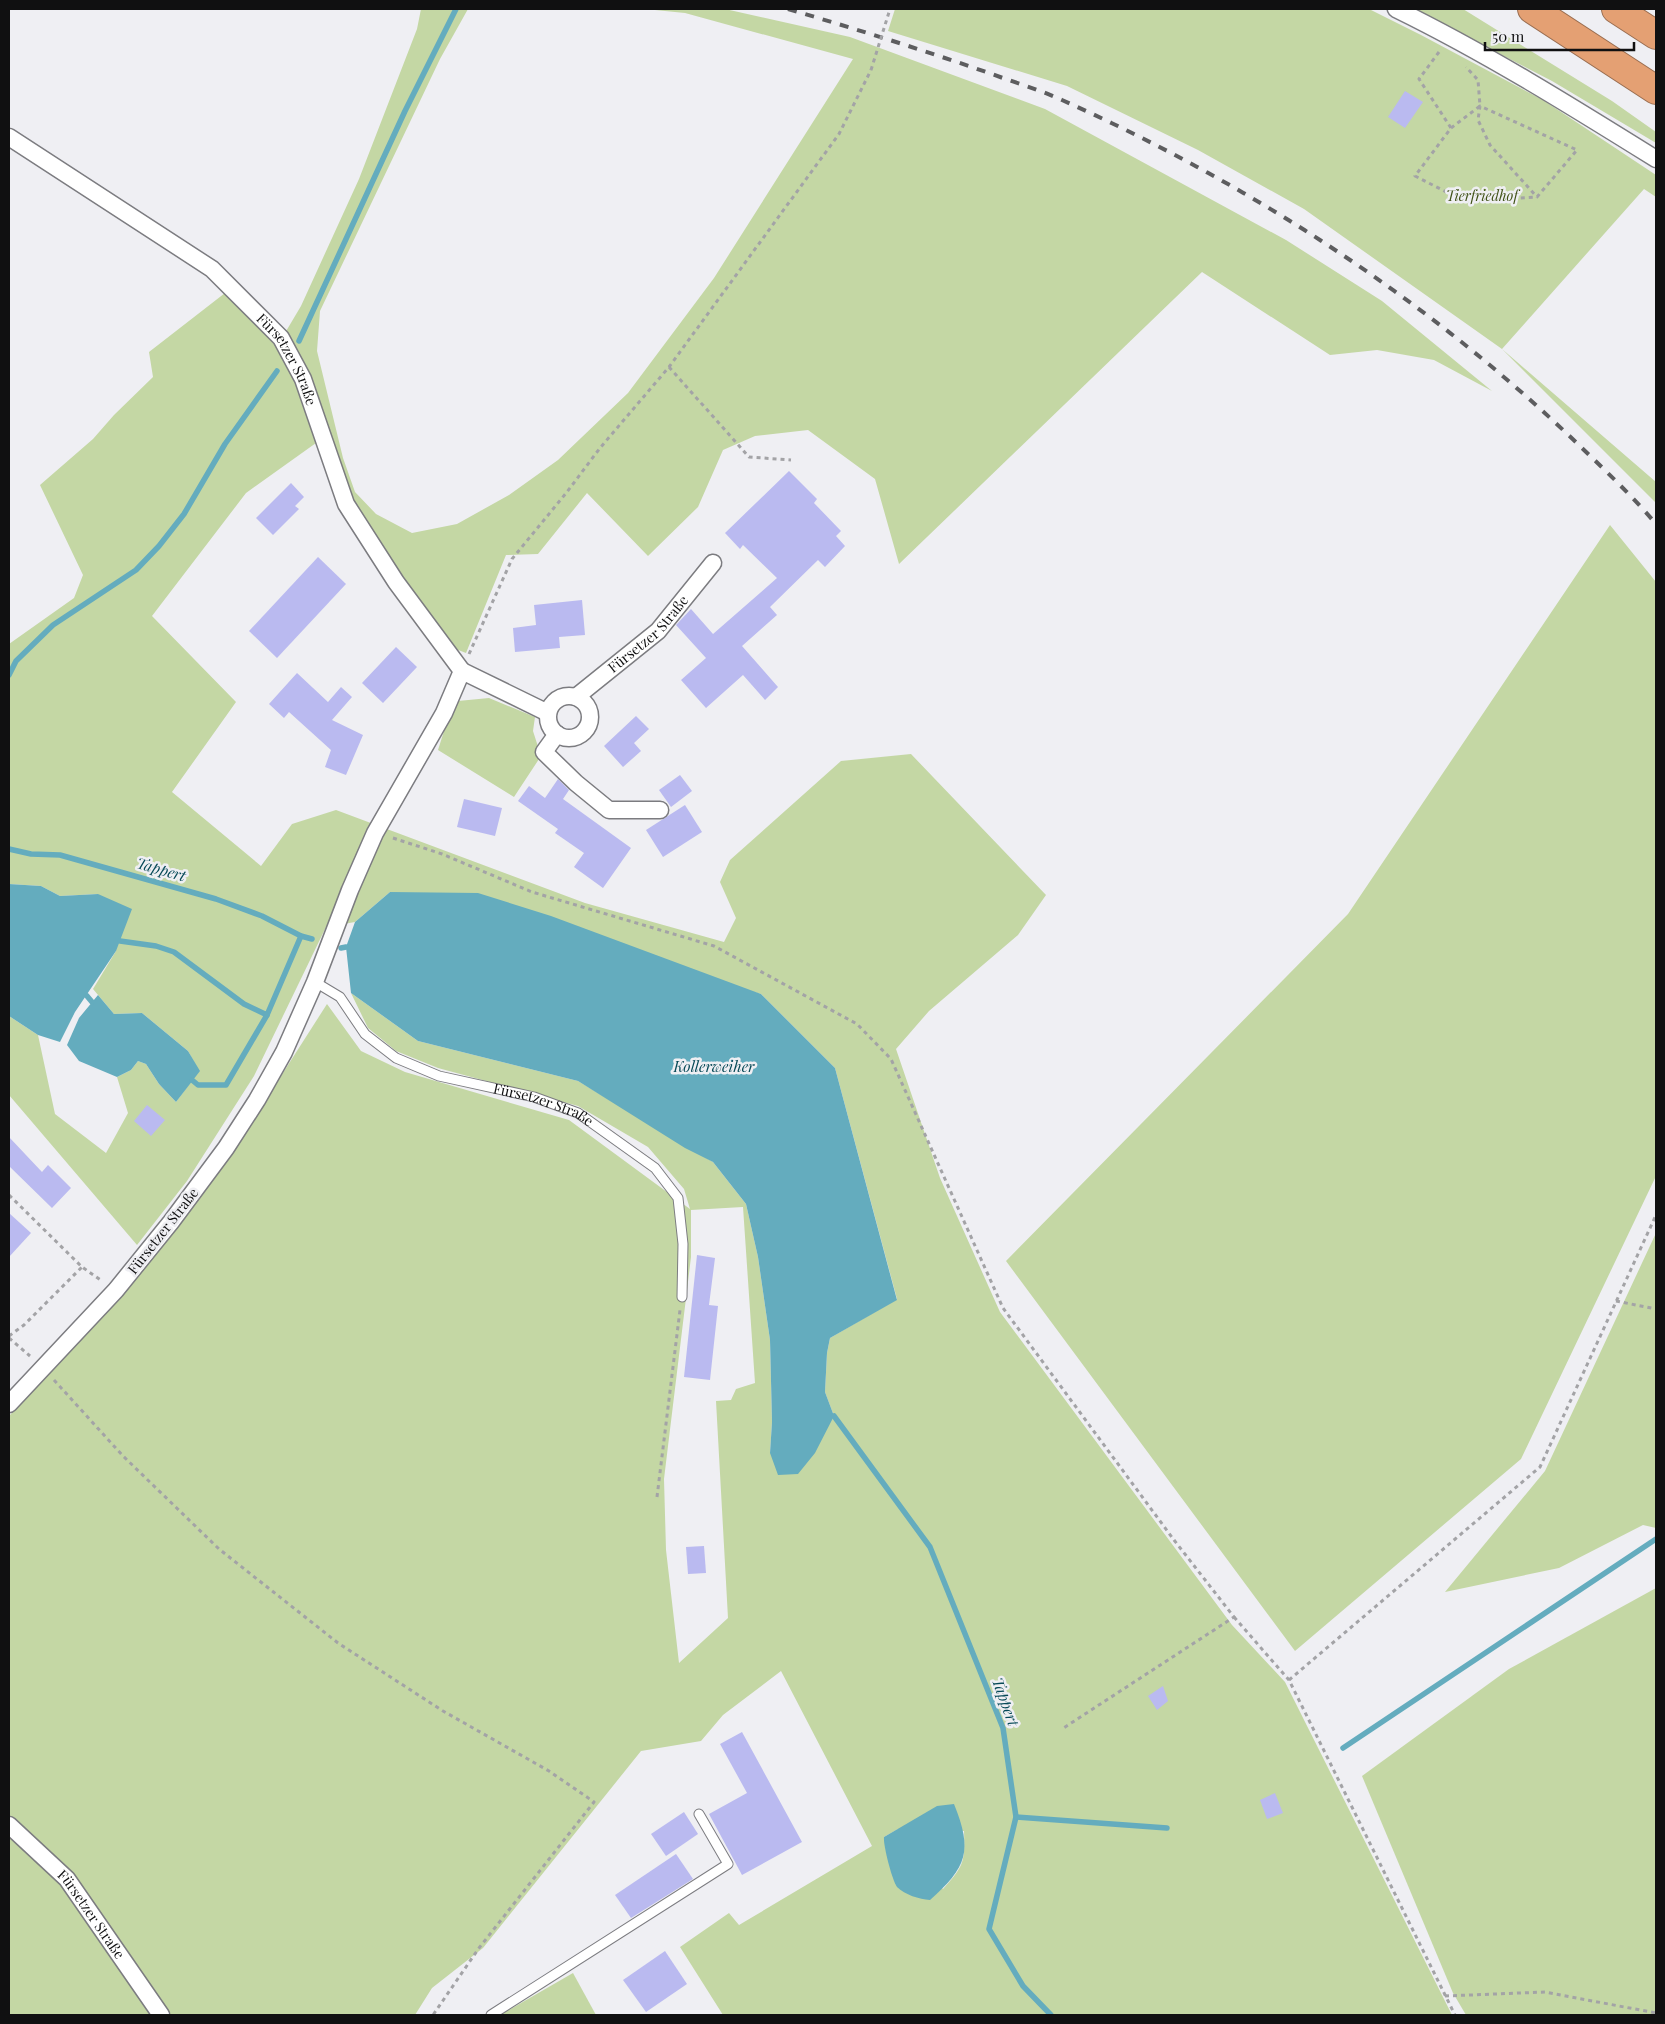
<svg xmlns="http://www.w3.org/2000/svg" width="1665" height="2024" viewBox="0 0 1665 2024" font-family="'Playfair Display',serif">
	<rect width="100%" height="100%" fill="#efeff3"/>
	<g fill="#c4d7a4" fill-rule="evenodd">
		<path d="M421,9H468L440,59L320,311L317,351L343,458L355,492L376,514L412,533L457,524L509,495L558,460L628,393L714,278L853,59L685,13L645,9H725L850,37L1045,109L1286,240L1382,301L1492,391L1434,360L1377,350L1330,355L1202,272L899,564L875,479L808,430L755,436L723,450L698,507L648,556L587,493L538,554L506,555L466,653L448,646L358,523L323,438L246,493L152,616L236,702L172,792L261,866L292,824L336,810L585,903L724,942L736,918L720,882L730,860L841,761L911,754L1046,895L1018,935L929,1011L896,1049L940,1178L1000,1312L1232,1625L1285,1682L1452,2015H723L680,1947L729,1913L739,1925L872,1846L781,1671L723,1715L701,1741L641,1751L483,1948L432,1988L415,2015H9V1416L55,1368L228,1159L327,1004L361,1051L405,1072L569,1120L690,1209L684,1189L648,1147L578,1106L438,1068L396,1051L368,1028L351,993L418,1041L578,1081L713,1162L746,1204L758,1257L770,1340L772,1422L770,1453L834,1416L825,1392L827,1353L830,1338L897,1299L835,1068L761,994L390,892L355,922L326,927L254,1076L187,1181L137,1245L9,1095V1016L38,1035L55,1114L106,1153L128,1113L117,1077L131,1070L138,1061L146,1064L159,1084L176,1102L199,1071L188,1051L142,1013L114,1014L93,989L116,951L98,894L60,896L41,886L9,884V644L74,598L83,575L40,485L93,439L114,415L153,377L149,352L225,293L282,338L301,306L359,179L417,29ZM743,1207L755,1383L736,1389L731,1400L716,1401L728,1618L679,1663L666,1550L664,1479L691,1257V1210ZM898,1829L964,1831C965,1862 964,1866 943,1889L884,1837Z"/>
		<path d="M895,9H1369L1421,35L1543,100L1656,175V197L1644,189L1502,349L1656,482V503L1502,349L1304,209L1198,150L1067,86L888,31Z"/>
		<path d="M1413,9H1463L1612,101L1656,132V143L1552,81Z"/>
		<path d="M1610,525L1656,582V1176L1521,1459L1295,1651L1006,1261L1348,914Z"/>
		<path d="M489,698L535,717L533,731L541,756L514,797L438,750L451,709L458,701Z"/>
		<path d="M1656,1233V1528L1643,1525L1559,1568L1445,1592L1545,1471Z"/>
		<path d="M1656,1588V2015H1466L1453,1993L1362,1776L1509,1669Z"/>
		<path d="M573,1973L596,2015H500Z"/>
	</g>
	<g fill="#64acbe">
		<path d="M9,884L41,886L60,896L98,894L132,909L116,951L75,1012L60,1042L38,1035L9,1016Z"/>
		<path d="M390,892L478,893L551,916L761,994L835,1068L897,1300L830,1338L827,1353L825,1392L834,1416L815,1453L798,1474L778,1475L770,1453L772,1422L770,1340L758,1257L746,1204L713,1162L685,1148L578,1081L418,1041L351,993L346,947L355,922Z"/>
		<path d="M98,995L114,1014L142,1013L188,1051L200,1071L176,1102L159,1084L146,1064L138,1061L131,1070L117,1077L79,1061L67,1045L79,1018Z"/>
		<path d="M954,1804C973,1851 967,1867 930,1900C919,1899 905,1895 897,1887C892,1880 883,1845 884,1837L937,1806Z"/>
	</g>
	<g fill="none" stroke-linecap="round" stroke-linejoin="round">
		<g stroke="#64acbe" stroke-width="5.5">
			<path d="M299,341L405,111L456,9"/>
			<path d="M9,675L16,661L53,625L136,570L159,546L184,514L225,444L277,371"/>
			<path d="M9,849L31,854L60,855L216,899L262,916L301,936L312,939"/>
			<path d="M120,941L156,946L174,952L244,1004L267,1015L301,936"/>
			<path d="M341,948L346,947"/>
			<path d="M87,996L92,1002"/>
			<path d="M192,1080L198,1085H226L267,1015"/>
			<path d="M834,1416L930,1547L1003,1728L1016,1817L989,1929L1023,1986L1051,2015"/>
			<path d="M1343,1748L1656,1539"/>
			<path d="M1016,1817L1167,1828"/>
		</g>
	</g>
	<g fill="#babaf0">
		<path d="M1405,91L1423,102L1405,128L1388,117Z"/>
		<path d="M789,471L817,499L814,503L841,531L836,536L845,546L825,567L818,560L770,607L777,615L742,646L778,687L765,700L743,675L706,708L681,680L706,658L676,625L691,609L713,634L777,578L743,545L740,549L725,533Z"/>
		<path d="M291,483L304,497L295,506L299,509L273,535L256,518Z"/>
		<path d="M318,557L346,584L277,658L249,631Z"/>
		<path d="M582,600L585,635L559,637L560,648L515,652L513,628L536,625L534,605Z"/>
		<path d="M396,647L417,667L383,703L362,683Z"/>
		<path d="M297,673L328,702L341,687L352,697L332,720L363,735L346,775L325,767L331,750L289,712L284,718L269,704Z"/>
		<path d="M636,716L649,729L634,743L641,751L623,767L604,746Z"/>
		<path d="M680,775L692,791L671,807L659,790Z"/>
		<path d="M558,779L569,790L563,799L631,848L603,888L574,867L584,853L555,833L558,829L518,801L529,786L545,798Z"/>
		<path d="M464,799L502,808L495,836L457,827Z"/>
		<path d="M685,805L702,832L663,857L646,830Z"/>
		<path d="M147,1105L165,1120L151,1136L134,1121Z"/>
		<path d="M9,1137L42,1172L48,1165L71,1188L52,1208L9,1166Z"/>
		<path d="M9,1213L31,1233L9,1257Z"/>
		<path d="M697,1255L715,1258L709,1305L718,1306L710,1380L684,1377Z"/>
		<path d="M704,1546L706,1573L688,1574L686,1547Z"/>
		<path d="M1163,1686L1168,1701L1157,1710L1148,1696Z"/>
		<path d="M742,1732L802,1842L742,1875L709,1814L747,1793L720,1744Z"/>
		<path d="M1275,1793L1283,1813L1267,1819L1260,1800Z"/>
		<path d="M684,1812L698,1834L666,1856L651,1834Z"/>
		<path d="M676,1854L693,1879L631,1918L615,1895Z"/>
		<path d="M665,1951L687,1984L646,2012L623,1980Z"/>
	</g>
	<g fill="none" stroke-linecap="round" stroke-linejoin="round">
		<defs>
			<g id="service">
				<path id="s1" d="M315,982L340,997L365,1034L396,1058L439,1076L534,1097L578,1113L655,1168L678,1198L683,1244L682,1297"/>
				<path d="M491,2015L728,1864L699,1814"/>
			</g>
			<g id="minor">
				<path d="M1396,9C1486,53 1571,106 1656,159"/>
				<path id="s2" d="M9,137L212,269L281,338L303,379L346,504L396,582L462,671L444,713L375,833L350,890L315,982L284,1052L257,1100L226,1148L171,1222L116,1290L9,1404"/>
				<path d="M462,671L548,713"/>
				<circle cx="569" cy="717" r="21"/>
				<path id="s3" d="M576,697L658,631L713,563"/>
				<path d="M557,734L544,752L576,783L609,810H660"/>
				<path id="s4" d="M9,1825L67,1879L161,2015"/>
			</g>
			<g id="motorway">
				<path d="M1532,9L1656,90"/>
				<path d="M1616,9L1656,35"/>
			</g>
		</defs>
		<use href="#service" stroke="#7c7c80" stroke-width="11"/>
		<use href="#minor" stroke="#7c7c80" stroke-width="19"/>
		<use href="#motorway" stroke="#9a6e51" stroke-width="30"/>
		<g stroke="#a3a3a6" stroke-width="3" stroke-dasharray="4 4" stroke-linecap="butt">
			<path d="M1439,52L1419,79L1451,128L1415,176L1464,201L1537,197L1577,150L1480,106L1478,120L1490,145L1537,197"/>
			<path d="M1451,128L1480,106L1478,80L1466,67"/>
			<path d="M669,367L749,457L791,460"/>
			<path d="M469,654L512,559L567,492L600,448L669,367L839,134L871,70"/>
			<path d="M393,838L442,854L532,892L714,946L857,1024L891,1059L1003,1308L1174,1540L1234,1617L1062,1729"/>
			<path d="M9,1195L82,1267L102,1281"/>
			<path d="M1616,1301L1656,1309"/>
			<path d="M9,1336L24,1325L82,1267"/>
			<path d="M9,1338L30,1356"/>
			<path d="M54,1380L123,1456L219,1549L338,1643L443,1711L549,1771L594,1802L479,1948L433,2015"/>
			<path d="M657,1497L680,1310"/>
			<path d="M1234,1617L1289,1680L1455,2015"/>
			<path d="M1289,1680L1540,1467L1656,1215"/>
			<path d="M1445,1996L1545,1992L1656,2013"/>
		</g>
		<use href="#service" stroke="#fff" stroke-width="9"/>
		<use href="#minor" stroke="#fff" stroke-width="16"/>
		<use href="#motorway" stroke="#e4a073" stroke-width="28"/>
		<path stroke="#5d5d5f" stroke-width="4" stroke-dasharray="9 9" stroke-linecap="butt" d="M788,9C856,29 923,50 989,73C1013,82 1038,89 1062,100C1254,186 1433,303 1584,450C1609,474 1634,498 1656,524"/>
		<path stroke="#a3a3a6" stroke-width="3" stroke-dasharray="4 4" stroke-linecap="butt" d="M871,70L890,9"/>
	</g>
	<g text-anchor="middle" stroke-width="5" stroke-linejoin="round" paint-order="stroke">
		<g font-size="14" font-style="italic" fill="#405217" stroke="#efeff3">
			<text x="1482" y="201">Tierfriedhof</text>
		</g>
		<g font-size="14" fill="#101011" stroke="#efeff3">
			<text dy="5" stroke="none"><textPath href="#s2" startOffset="361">Fürsetzer Straße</textPath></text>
			<text dy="5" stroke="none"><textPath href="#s3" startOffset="96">Fürsetzer Straße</textPath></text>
			<text dy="5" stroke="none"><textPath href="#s1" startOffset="268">Fürsetzer Straße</textPath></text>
			<text transform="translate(163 1231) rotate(-52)" y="5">Fürsetzer Straße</text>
			<text dy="5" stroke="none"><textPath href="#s4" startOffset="122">Fürsetzer Straße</textPath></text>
		</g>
		<g font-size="15" font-style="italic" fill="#064957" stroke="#efeff3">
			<text transform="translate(161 870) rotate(16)" y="5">Tappert</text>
			<text x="714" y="1072">Kollerweiher</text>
			<text transform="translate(1005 1702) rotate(70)" y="5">Tappert</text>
		</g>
	</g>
	<rect width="1665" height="2024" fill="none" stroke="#101011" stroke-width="20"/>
	<path d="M1485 42v8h149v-8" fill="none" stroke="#101011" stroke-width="2.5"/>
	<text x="1492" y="42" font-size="15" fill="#101011" stroke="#efeff3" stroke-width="4" paint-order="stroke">50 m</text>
</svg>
